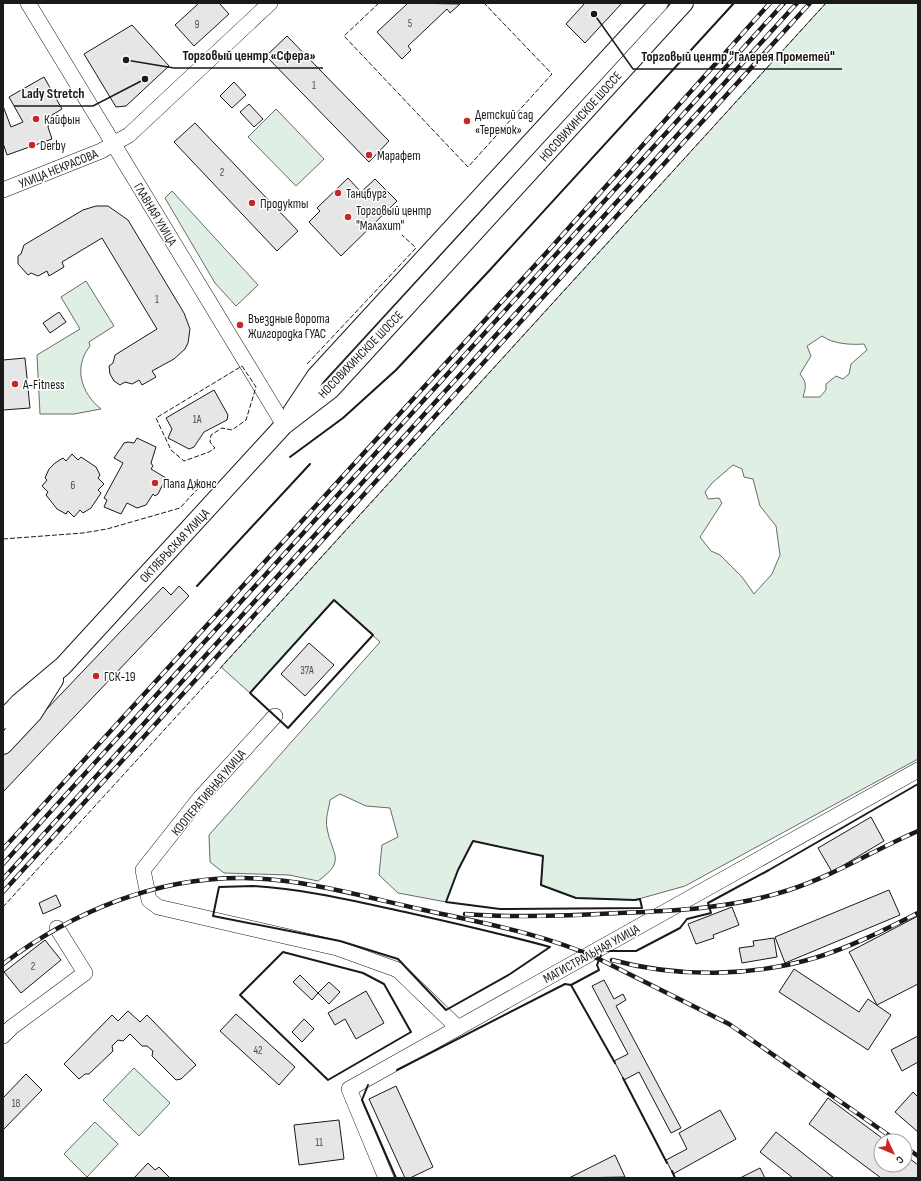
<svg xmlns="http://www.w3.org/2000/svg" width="921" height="1181" viewBox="0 0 921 1181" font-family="'Sofia Sans Condensed',sans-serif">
	<rect width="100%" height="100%" fill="#fff"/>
	<g fill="#e0efe3" stroke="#6a6a6a" fill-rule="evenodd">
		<path d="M826,3H918V759L685,886L635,900L576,898L541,885L543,856L473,841L458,870L446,902L398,893L379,875L382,845L398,837L390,808L366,806L340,794L330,800C329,808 325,819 327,828C332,856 347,860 318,881L289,875L224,873L210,862L209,835L380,642L334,600L250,693L221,667ZM822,336C833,344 851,345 864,344L867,350L851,364L849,374L843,379L836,376L826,384V390L820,397H803C806,387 807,383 800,374L811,356L807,346ZM733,465L742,469L744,477L753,479L760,506L776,526L780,555L772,574L754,594L742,577L720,555L711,551L700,537L722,503L719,498L708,499L705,492L712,483Z"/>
		<path d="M276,109L324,159L296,186L248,137Z"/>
		<path d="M172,191L258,285L236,306L215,283L165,198Z"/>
		<path d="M86,281L114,326L89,342L90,346C73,367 81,393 101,409L74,414H40L37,355L80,329L61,297Z"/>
		<path d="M134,1068L170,1103L139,1136L103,1100Z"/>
		<path d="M95,1122L118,1144L87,1177L64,1154Z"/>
	</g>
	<g fill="#e6e6e6" stroke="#1a1a1a">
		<path d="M199,3H219L229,14L194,46L175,25Z"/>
		<path d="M408,3L460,4L450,13L447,9L408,46L411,50L402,59L377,32Z"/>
		<path d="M585,3H622L585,43L566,24Z"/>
		<path d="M132,25L169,66L126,106L116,107L84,54Z"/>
		<path d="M287,36L389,141L369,162L266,56Z"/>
		<path d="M44,77L62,109L52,115L48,127L52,139L7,155L3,143V106L11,127L23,122L9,97Z"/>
		<path d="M234,82L246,95L232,108L220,96Z"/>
		<path d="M249,104L263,119L254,127L240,112Z"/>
		<path d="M195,123L298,231L277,251L174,142Z"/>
		<path d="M348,178L361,192L375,179L397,201L341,256L309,222L320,211L317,208Z"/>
		<path d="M96,206H108L128,220L184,313L190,329L188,343L185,349L174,359L152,371L156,377L142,385L139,380L132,384L125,382L120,385L114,381L110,374L109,366L113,363L115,355L157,329L102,238L62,262L64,267L49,276L47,271L38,276L31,273L28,275L18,264V256L21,254L24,245L83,210Z"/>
		<path d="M59,312L66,322L50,333L43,323Z"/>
		<path d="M25,358L30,408L3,410V360Z"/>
		<path d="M214,390L228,415L227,420L204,432L194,447L189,449L168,438L172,429L166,418Z"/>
		<path d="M137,438L156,447L151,463L153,466L151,469L166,478L158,494L155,496L153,494L146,505L137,508L127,503L121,514L104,507L107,500L104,498L123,463L114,458L124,443L128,442L134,443Z"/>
		<path d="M72,454L78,460L81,457L96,467L100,475L98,478L104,484L98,490L101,493L91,508L83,513L80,510L74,517L68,511L66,514L57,509L46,495L48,492L42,486L47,480L45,478L49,469L55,463L63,458L66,461Z"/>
		<path d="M179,586L189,596L3,792V755L163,587L171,595Z"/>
		<path d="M309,643L334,665L305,696L281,674Z"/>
		<path d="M871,817L884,841L832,872L818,848Z"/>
		<path d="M889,890L900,915L785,963L775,937Z"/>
		<path d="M56,895L61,906L43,914L39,903Z"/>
		<path d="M732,907L739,925L713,935L714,938L696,944L688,924Z"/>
		<path d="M918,916V984L877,1005L849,952Z"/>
		<path d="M774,938L777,957L742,963L739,948L754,946L753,941Z"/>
		<path d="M45,940L61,960L21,993L4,972Z"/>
		<path d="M794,969L859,1012L868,999L891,1015L868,1050L779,992Z"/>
		<path d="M300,975L318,993L312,1000L293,982Z"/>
		<path d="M604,980L614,999L623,994L626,1000L616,1006L681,1128L671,1133L639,1072L624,1080L614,1061L628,1054L592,986Z"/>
		<path d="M329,982L340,992L329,1004L318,993Z"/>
		<path d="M366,991L384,1023L356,1039L345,1019L335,1025L328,1013Z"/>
		<path d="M128,1011L140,1022L147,1015L196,1065L181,1079L176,1080L152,1056L153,1051L147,1046H142L130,1034L123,1041L118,1040L112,1046L113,1051L89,1074H85L79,1079L64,1064L112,1015L118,1021Z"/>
		<path d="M236,1014L295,1067L279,1085L220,1031Z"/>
		<path d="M304,1019L314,1029L302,1042L292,1032Z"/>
		<path d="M918,1036V1062L902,1071L891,1050Z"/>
		<path d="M26,1074L42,1090L3,1130V1098Z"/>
		<path d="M396,1086L433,1167L410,1178H405L369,1099Z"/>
		<path d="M913,1092L918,1097V1132L895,1112Z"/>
		<path d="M828,1098L886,1141H881V1165H905V1155L918,1165V1178H881L809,1124Z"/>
		<path d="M720,1110L736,1139L673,1174L666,1160L687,1149L679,1133Z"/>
		<path d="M339,1120L344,1159L299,1165L294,1125Z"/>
		<path d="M776,1132L834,1178H793L760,1152Z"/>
		<path d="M615,1155L625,1177L569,1178Z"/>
		<path d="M148,1163L155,1170L159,1167L170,1178H134Z"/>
		<path d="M760,1168L765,1178H740Z"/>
	</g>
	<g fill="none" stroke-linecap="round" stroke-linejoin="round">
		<defs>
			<g id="minor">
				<path d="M28,3L284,425"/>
				<path d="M3,190L101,151L129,135L270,3"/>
				<path d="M275,716L200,798L143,870L149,900L158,907L337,948L398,970L458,1028"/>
				<path d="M3,1036L12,1027L85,973L57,928"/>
				<path d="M386,1178L349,1089L918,770"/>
			</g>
			<g id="major">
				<path d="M292,412L316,376L659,3"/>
				<path d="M3,720L19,703L63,666L284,425L331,389L684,3"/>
				<path d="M3,745L33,713L54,680"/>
			</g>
		</defs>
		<use href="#minor" stroke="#1a1a1a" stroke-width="16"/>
		<use href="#major" stroke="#1a1a1a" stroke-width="20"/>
		<use href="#minor" stroke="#fff" stroke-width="15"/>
		<use href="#major" stroke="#fff" stroke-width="18"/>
		<defs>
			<g id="rail">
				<path d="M3,849L548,251L770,3"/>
				<path d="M3,864L784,3"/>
				<path d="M3,879L797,3"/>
				<path d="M3,892L810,3"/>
				<path d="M465,914C516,918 567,916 619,913C677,911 733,908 789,890C835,875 874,850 918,831"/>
				<path d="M612,960C678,978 752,977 818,957C853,946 886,929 918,913"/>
				<path d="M3,964C72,912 156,877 244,878C305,879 365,897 424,910C483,923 544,934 599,959L729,1024L897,1141"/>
				<path d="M905,1147L918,1156"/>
			</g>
		</defs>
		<use href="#rail" stroke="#1a1a1a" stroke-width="4.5"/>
		<use href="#rail" stroke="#fff" stroke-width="3" stroke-dasharray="9" stroke-linecap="butt"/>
		<g stroke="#1a1a1a" stroke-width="1" stroke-dasharray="5 2" stroke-linecap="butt">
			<path d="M379,3L344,36L468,167L552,74L484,3"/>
			<path d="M307,364L416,248L402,235"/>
			<path d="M242,366L256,387L246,420L232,430L222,428L211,435L210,442L215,448L209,452L184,461L171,450L156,418Z"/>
			<path d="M3,539L83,533L107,529L180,508L204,482L189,485"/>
			<path d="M3,907L826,3"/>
		</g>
		<g stroke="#1a1a1a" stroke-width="2">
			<path d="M290,457L343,418L396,370L488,272L734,3"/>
			<path d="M197,586L310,464"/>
			<path d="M334,600L373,635L288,728L250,693Z"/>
			<path d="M473,841L543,856L541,885L576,898L635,900L640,899L642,908L500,909L446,902L458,870Z"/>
			<path d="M253,886C305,889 354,901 405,912C454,923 502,934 550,947L510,974L446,1010L398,959L340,941L213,916L219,887Z"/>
			<path d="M607,951H636L680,928L687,919L711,913L708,903L769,870L918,784"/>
			<path d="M283,952L363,973L384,984L411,1032L328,1080L240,995Z"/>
			<path d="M571,985L615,1063"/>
			<path d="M397,1070L565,984L571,985L599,970L597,965L601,955"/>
			<path d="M623,1078L667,1163"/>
			<path d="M368,1085L362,1100L396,1178"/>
			<path d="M672,1171L675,1178"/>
		</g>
	</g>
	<g fill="#c62828" stroke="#fff" stroke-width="1.5">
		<circle cx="36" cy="119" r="4"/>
		<circle cx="467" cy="121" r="4"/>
		<circle cx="32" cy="145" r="4"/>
		<circle cx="369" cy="155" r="4"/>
		<circle cx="338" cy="193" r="4"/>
		<circle cx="252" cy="203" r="4"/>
		<circle cx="348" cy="217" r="4"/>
		<circle cx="240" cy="325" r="4"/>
		<circle cx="15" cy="384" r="4"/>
		<circle cx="155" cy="483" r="4"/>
		<circle cx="96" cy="676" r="4"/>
	</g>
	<g text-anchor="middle" stroke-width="3" stroke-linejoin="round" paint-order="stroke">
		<g font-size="11" fill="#4d4d4d">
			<text x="410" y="27">5</text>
			<text x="197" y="28">9</text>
			<text x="314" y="89">1</text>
			<text x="222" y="176">2</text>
			<text x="157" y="303">1</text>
			<text x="197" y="423">1А</text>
			<text x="73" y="489">6</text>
			<text x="307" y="674">37А</text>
			<text x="33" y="970">2</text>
			<text x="258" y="1054">42</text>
			<text x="16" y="1107">18</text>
			<text x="319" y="1146">11</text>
		</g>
		<g font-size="13" fill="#1a1a1a" stroke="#fff" text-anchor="start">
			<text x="475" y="119">Детский сад<tspan x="475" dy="15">«Теремок»</tspan></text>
			<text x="44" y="124">Кайфын</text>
			<text x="40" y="150">Derby</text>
			<text x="377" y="160">Марафет</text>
			<text x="346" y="198">Танцбург</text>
			<text x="260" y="208">Продукты</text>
			<text x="356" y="215">Торговый центр<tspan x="356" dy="15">"Малахит"</tspan></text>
			<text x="248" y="323">Въездные ворота<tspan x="248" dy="15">Жилгородка ГУАС</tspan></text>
			<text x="23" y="389">A-Fitness</text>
			<text x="163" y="488">Папа Джонс</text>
			<text x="104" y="681">ГСК-19</text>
		</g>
		<g font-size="13" fill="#1a1a1a" stroke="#fff">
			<text transform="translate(580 116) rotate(-48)" y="5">НОСОВИХИНСКОЕ ШОССЕ</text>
			<text transform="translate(58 168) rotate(-22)" y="5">УЛИЦА НЕКРАСОВА</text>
			<text transform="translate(156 214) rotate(59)" y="5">ГЛАВНАЯ УЛИЦА</text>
			<text transform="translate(360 354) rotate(-46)" y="5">НОСОВИХИНСКОЕ ШОССЕ</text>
			<text transform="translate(174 545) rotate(-47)" y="5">ОКТЯБРЬСКАЯ УЛИЦА</text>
			<text transform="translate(208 792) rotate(-50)" y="5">КООПЕРАТИВНАЯ УЛИЦА</text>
			<text transform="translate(591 953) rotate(-29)" y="5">МАГИСТРАЛЬНАЯ УЛИЦА</text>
		</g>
	</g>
	<path fill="none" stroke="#1a1a1a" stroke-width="1.5" d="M126 60L174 68H323M594 14L633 69H842M145 79L93 106H14"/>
	<g fill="#1a1a1a" stroke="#fff" stroke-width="1.5">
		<circle cx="126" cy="60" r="4"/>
		<circle cx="594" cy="14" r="4"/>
		<circle cx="145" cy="79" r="4"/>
	</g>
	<g font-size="14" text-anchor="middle" font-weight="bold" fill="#1a1a1a" stroke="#fff" stroke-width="3" stroke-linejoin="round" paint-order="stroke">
		<text x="249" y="60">Торговый центр «Сфера»</text>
		<text x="738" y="61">Торговый центр "Галерея Прометей"</text>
		<text x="53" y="98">Lady Stretch</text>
	</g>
	<rect width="921" height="1181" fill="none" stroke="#1a1a1a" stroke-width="8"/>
	<g transform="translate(893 1153) rotate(134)"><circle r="19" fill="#ffffff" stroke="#a3a3a3"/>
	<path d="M0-3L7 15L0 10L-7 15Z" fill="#c62828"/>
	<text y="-6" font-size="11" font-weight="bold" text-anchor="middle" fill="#1a1a1a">С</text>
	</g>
</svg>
